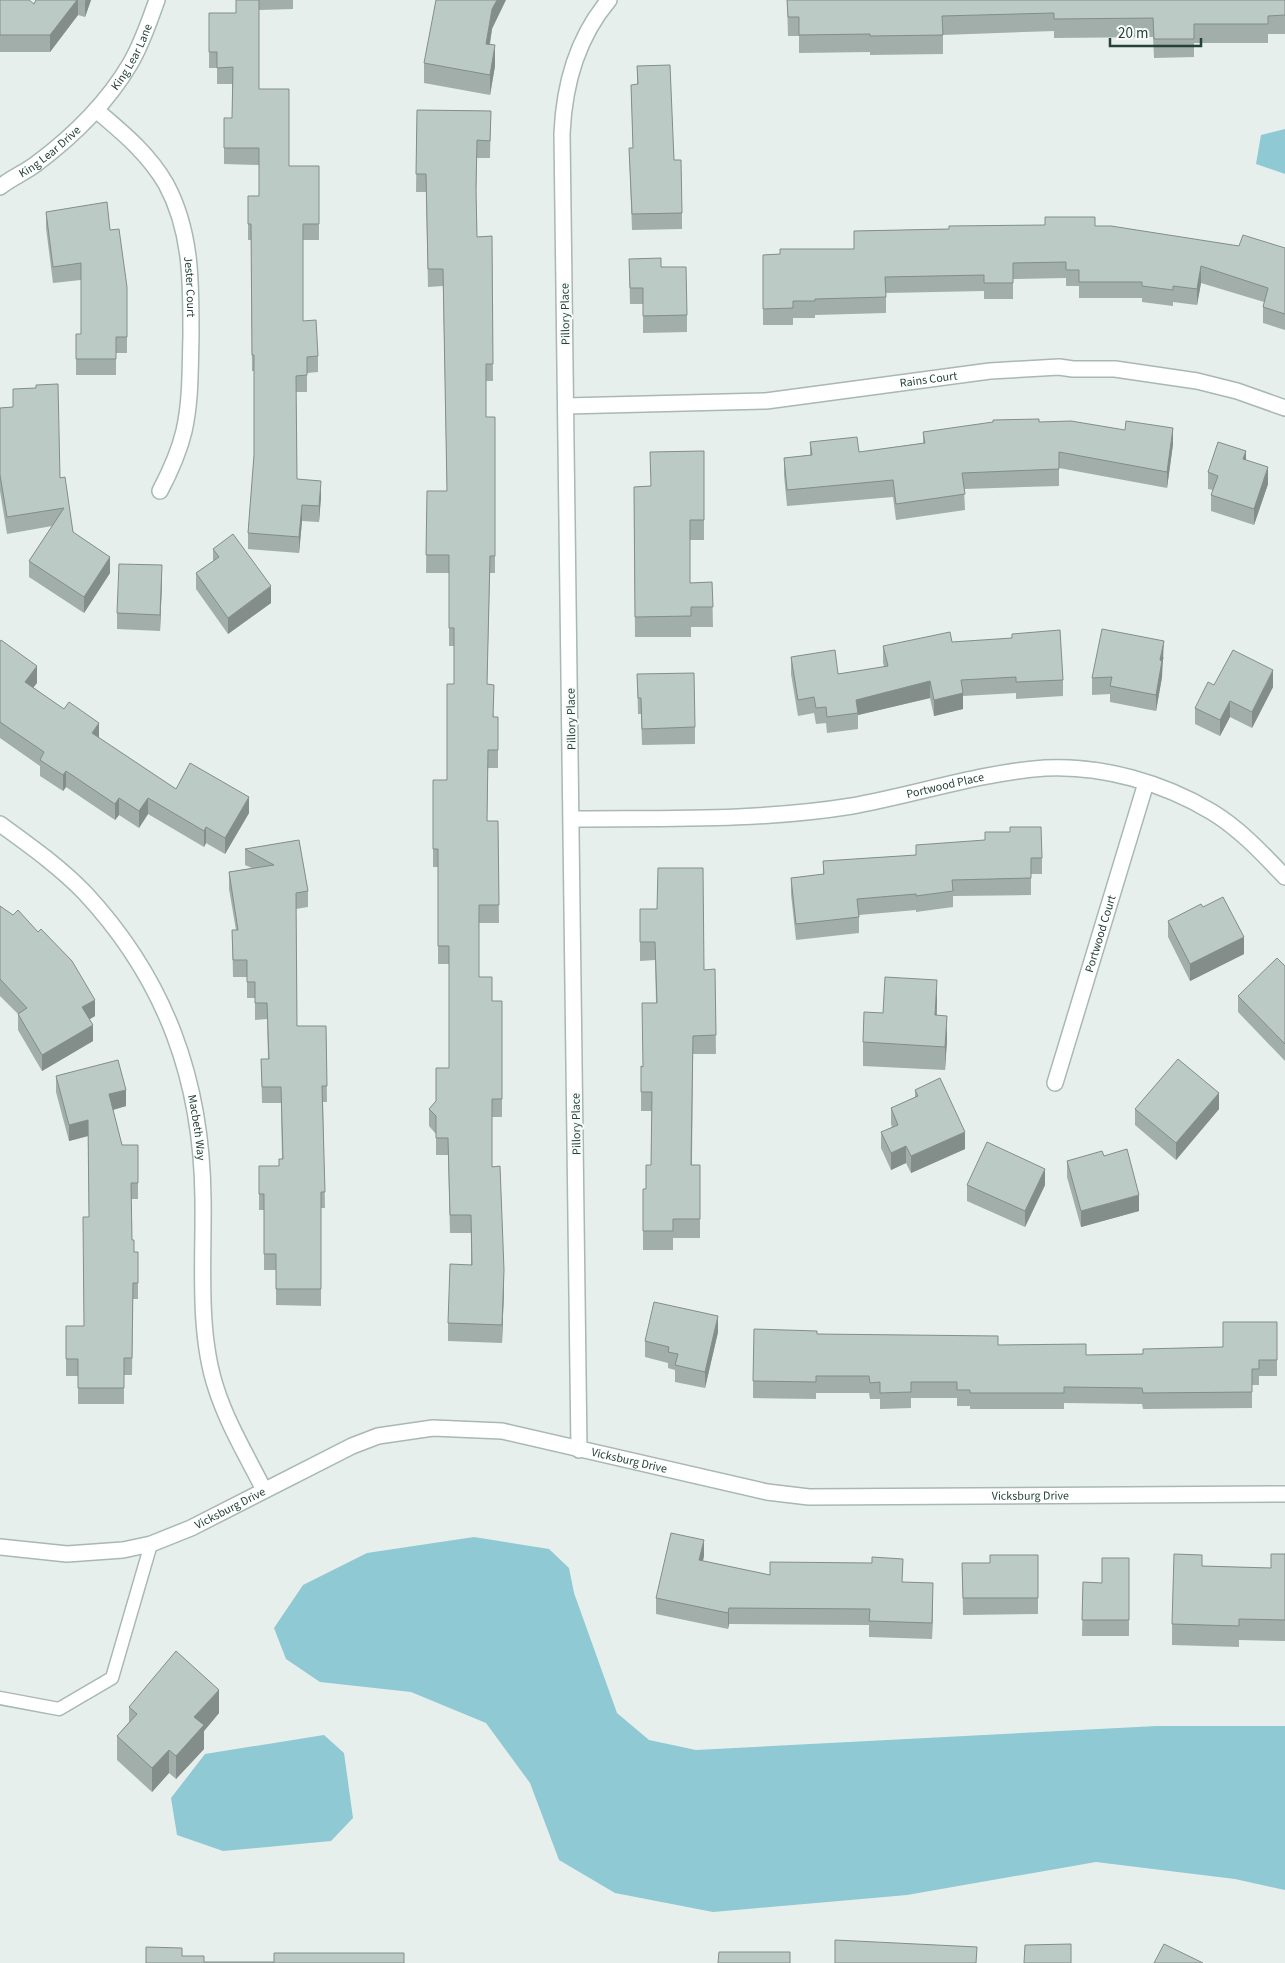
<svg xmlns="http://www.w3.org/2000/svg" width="1285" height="1963" viewBox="0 0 1285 1963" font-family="'Source Sans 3',sans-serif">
	<rect width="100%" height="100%" fill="#e6efeb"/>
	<g fill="#8ec9d4">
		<path d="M1285,129V174L1256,164L1261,135Z"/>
		<path d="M474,1537L549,1549L569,1568L574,1593L617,1713L649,1740L696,1750L1157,1726H1285V1890L1235,1879L1096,1862L907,1895L713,1912L615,1893L559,1860L530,1783L486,1723L411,1692L320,1682L286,1659L274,1628L303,1585L367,1553Z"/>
		<path d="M324,1735L344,1753L353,1818L331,1841L223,1851L177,1835L171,1798L205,1754Z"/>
	</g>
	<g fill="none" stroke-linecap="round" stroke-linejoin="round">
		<defs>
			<path id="lane" d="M0,1698L59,1709L112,1678L151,1544"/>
			<g id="street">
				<path id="s1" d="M96,110C122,132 148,153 166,184C192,232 191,284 191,336C190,368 191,400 184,431C179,452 170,472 160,491"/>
				<path id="s2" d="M0,187C11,178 24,173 36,164C72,137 107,103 130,64C142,44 149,22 157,0"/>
				<path id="s3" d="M566,406L766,401L990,371L1059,367L1073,369H1115L1197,381L1237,391L1285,408"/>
				<path id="s4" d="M573,819C666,818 759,821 852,806C914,795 983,772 1045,768C1102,765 1164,783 1212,812C1240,829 1263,854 1285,877"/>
				<path id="s5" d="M0,824C29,845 60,867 85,893C166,980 202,1081 203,1199C204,1258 197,1331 216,1388C227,1423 247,1456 264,1490"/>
				<path id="s6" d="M1055,1083L1146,783"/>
				<path d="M579,1450L562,134C564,85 577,38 609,0"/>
				<path id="s7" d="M0,1547L67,1554L123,1550L151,1544L191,1528L352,1446L378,1436L433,1428L502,1431L767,1492L809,1497L1285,1494"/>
			</g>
		</defs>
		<use href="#lane" stroke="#a8b8b2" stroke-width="15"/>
		<use href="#street" stroke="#a8b8b2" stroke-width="18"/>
		<use href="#lane" stroke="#fff" stroke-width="12"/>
		<use href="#street" stroke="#fff" stroke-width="15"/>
	</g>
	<g fill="#a1aea9">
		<path d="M0,0L34,4L36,0H91L85,17L78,15L50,52H0Z"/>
		<path d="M236,0H293V9L259,10V89L289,166H319V240H303V321L318,356V372L307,373V392H296L297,479L321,497L319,522L302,521L299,553L248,549V533L254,455V371H252L251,240H248V196H259V165L224,164V118H232V84H217V68H209V13H236Z"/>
		<path d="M787,0H1285V34H1268V43H1194V57L1154,58L1153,37L1054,38V31L943,35V54L870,55V52L799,53V36H788Z"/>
		<path d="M492,29L490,45L495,66L490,95L424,83V63Z"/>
		<path d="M637,66L674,160L682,213V229L632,230L629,148H633L631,85L637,84Z"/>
		<path d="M417,110L491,111L490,158H477L476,197L477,237L492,236L493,381H486V417L495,539V573H490L487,684L494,717H498V768H488L487,821H498L499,923H479V977L492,1001H502V1117H492V1167L504,1288L502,1343L448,1341V1323L471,1265V1233H450L448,1155H436V1134L429,1126V1109L436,1101L449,1068V964H438V867H433V780H447L454,684V646H449V573H426L427,491H447L443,286L428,287L426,192H416Z"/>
		<path d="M46,212L110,230L127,287V353H116V375H76V334H81V280L53,283L46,228Z"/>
		<path d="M1095,226L1239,246L1285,248V330L1263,323V307L1264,302L1201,283L1197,305L1173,302V306L1142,302V298H1079V286H1066V278L1013,279V299H984V291L886,293V313L815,315V318H793V325H763V255L854,249V231Z"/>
		<path d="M629,259L661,267L687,315V332L643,333V304H630Z"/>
		<path d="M13,407L60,478L73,532L110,573L84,613L29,577V561L52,526L7,534L0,491V408Z"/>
		<path d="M1039,422L1173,444L1167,488L1059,468V486L964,489L965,510L896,520L893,497L787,506L784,475V458L810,455V442L859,452L923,443V432Z"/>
		<path d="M704,451V540H690V583L712,582L713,627H691V637H635L634,487L650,486Z"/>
		<path d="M1246,460L1268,484L1254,525L1211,511V495L1213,490L1208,489V472Z"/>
		<path d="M213,549L271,603L228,634L196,589V573L213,561Z"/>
		<path d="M162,581L160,631L117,629V613Z"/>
		<path d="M0,642L37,683L33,687L99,738L176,789L249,813L225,854L206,843L204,847L148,814L139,828L119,815L115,820L66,787L63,791L40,776V766L0,738Z"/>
		<path d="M952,642L1063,680V696L1016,699V693L963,696V709L934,716L930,698L858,715V729L827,733L826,723L816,724L814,713L798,716L791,674V657L838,674L884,667L883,662V646Z"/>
		<path d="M1164,657L1162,663V677L1156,711L1110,702V694L1092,695V678Z"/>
		<path d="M637,674L695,727V744L642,745L641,714H638Z"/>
		<path d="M1214,685L1273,687L1252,728L1230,717L1220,736L1195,724V708Z"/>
		<path d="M299,840L308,891V907L296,909L297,1026H326L327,1102H323L325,1208H321V1306L276,1305V1270H264V1210H259V1166H279L282,1159L281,1103H262L261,1059H268L267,1019L255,1020V998H247V977H233L232,930H236L229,889V872L252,868L245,865V849Z"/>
		<path d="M916,845L1042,858V874H1031V895L953,896V907L916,912V910L859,915V933L796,940L791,894V878L823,874V861L916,855Z"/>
		<path d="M0,906L95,1016L89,1019L93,1041L42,1071L18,1030V1014L0,996Z"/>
		<path d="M1203,907L1244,954L1190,981L1168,937V921Z"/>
		<path d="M640,909L704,970L715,969L716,1054H693L692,1165H700V1238H673V1250H643V1189H646L651,1165L652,1111H641V1066L643,1067L656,1003L655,960L640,961Z"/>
		<path d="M1285,966V1061L1238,1012V996Z"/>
		<path d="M937,1003V1015L947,1040L945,1070L863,1066V1042L883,1013Z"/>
		<path d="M56,1076L126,1106L113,1110L122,1145H138V1199H131L132,1240L134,1252H138V1299H133L132,1375H124V1404H78V1376H66V1326H84L89,1217L88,1136L69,1141L56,1092Z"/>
		<path d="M915,1090L965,1149L911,1173L906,1163L891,1170L881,1148V1132L892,1127L891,1124V1108L915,1097Z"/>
		<path d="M1135,1109H1219L1176,1160L1135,1125Z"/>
		<path d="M1104,1156L1139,1211L1081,1227L1067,1177V1161Z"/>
		<path d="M967,1185H1045L1025,1227L967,1201Z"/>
		<path d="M1277,1322V1376H1259V1385H1252V1408L1143,1409L1142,1404L1064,1403V1409H970V1406H957V1398H911V1408L880,1409V1399H870L869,1393H816V1399L753,1398V1381L817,1334L998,1345L1086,1355L1143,1354L1223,1347Z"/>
		<path d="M718,1332L705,1388L675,1382V1370L668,1368V1363L645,1357V1341Z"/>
		<path d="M1285,1554V1641L1239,1640V1647L1172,1645V1624L1202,1566L1271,1568Z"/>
		<path d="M1038,1555V1614L963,1615L962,1563H990Z"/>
		<path d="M704,1556L703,1561L770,1575L903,1582L933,1600L932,1639L869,1637V1625L729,1624L728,1629L656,1614V1598Z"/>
		<path d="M1129,1558V1636H1082L1083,1582L1102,1583Z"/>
		<path d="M129,1707L219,1713L204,1731V1749L176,1779L169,1773L152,1792L117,1760V1736L129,1722Z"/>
	</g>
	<g fill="#838d89">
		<path d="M77,0H78V15L50,52V35Z"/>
		<path d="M86,0H91L85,17V1Z"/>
		<path d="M497,0H506L492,29L486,64V44L492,9Z"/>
		<path d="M495,45V66L490,95V75Z"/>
		<path d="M1201,266V283L1197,305V289Z"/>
		<path d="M1173,428V444L1167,488V472Z"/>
		<path d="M1246,451V467L1243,459Z"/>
		<path d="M1268,467V484L1254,525V509Z"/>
		<path d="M321,481V497L319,522V506Z"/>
		<path d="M302,505V521L299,553V537Z"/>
		<path d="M110,557V573L84,613V597Z"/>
		<path d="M162,565V581L160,631V615Z"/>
		<path d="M271,586V603L228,634V618Z"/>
		<path d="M1164,641L1162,677L1156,711V695L1160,660Z"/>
		<path d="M37,666V683L25,698V682Z"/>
		<path d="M1273,670V687L1252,728V712Z"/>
		<path d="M930,681V698L858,715L856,700Z"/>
		<path d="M963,693V709L934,716V700Z"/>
		<path d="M1230,701V717L1220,736V720Z"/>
		<path d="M99,723V739L92,733Z"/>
		<path d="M66,771V787L63,791V775Z"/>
		<path d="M249,797V813L225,854V838Z"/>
		<path d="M119,798V815L115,820V804Z"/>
		<path d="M148,798V814L139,828V811Z"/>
		<path d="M206,827V843L204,847V831Z"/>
		<path d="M1244,937V954L1190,981V964Z"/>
		<path d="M937,980V1003L935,1039V1015Z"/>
		<path d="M95,1000V1016L82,1024V1007Z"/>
		<path d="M947,1016V1040L945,1070V1047Z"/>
		<path d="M93,1025V1041L42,1071V1055Z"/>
		<path d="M126,1090V1106L109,1111V1094Z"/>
		<path d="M1219,1093V1109L1176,1160V1143Z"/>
		<path d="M88,1120V1136L69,1141V1125Z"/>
		<path d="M965,1132V1149L911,1173V1156Z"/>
		<path d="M906,1146V1163L891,1170V1153Z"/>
		<path d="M1045,1169V1185L1025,1227V1211Z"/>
		<path d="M1139,1195V1211L1081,1227V1211Z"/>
		<path d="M504,1270V1288L502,1343V1325Z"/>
		<path d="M718,1316V1332L705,1388V1372Z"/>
		<path d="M704,1540V1556L699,1576V1560Z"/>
		<path d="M933,1583V1600L932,1639V1623Z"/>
		<path d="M729,1608V1624L728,1629V1613Z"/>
		<path d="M219,1690V1713L204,1731V1749L176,1779V1756L194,1717Z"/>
		<path d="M169,1750V1773L152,1792V1768Z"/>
	</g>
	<g fill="#bbcac4" stroke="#838d89">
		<path d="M0,0H29L34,4L36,0H77L50,35H0Z"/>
		<path d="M236,0H259V89H289V166H319V224H303V321L316,320L318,356L307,357V375L296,376L297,479L321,481L319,506L302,505L299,537L248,533L254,455V355H252L251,224H248V196H259V148H224V118H232L233,67L217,68V52H209V13H236Z"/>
		<path d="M436,0H497L492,9L486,44L495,45L490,75L424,63Z"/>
		<path d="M787,0H1285V15L1268,16V24H1194V39H1154L1153,18L1054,19V13L942,16L943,35L870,36V34L799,35V17H788Z"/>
		<path d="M670,65L674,160H681L682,213L632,214L629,148H633L631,85L638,84L637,66Z"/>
		<path d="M417,110L491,111L490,141L477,140L476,189L477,237L492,236L493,364H486V417H495V556H490L487,684L494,685L493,717H498V750H488L487,821H498L499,905H479V977H492V1001H502V1099H492V1167L500,1166L504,1270L502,1325L448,1323L450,1264L472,1265L471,1215H450L448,1138H436V1116L429,1109L436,1101V1068H449V946H438V849H433V780H447V684H454V628H449V555H426L427,491H447L443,269H428L426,174H416Z"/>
		<path d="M107,202L110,230L119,229L127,287V337H116V359H76V334H81V263L53,267L46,212Z"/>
		<path d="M1045,217H1095V226H1111L1239,246L1243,235L1285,248V314L1263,307L1268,288L1201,266L1197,289L1173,286V290L1142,286V282H1079V270H1066V262L1013,263V283H984V275L885,277L886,297L815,299V301H793V308L763,309V255L780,254V249H854V231L949,229V226L1045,225Z"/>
		<path d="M661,258V267H686L687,315L643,316V288H630L629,259Z"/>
		<path d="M58,384L60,478L65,477L73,532L110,557L84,597L29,561L64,508L7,517L0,475V408L13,407V389L36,388V385Z"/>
		<path d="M1039,419V422L1071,421L1125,430L1126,421L1173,428L1167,472L1059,452V469L962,473L965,494L896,504L893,480L787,490L784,458L812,455L810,442L857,437L859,452L925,443L923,432L993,422V420Z"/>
		<path d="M1218,442L1246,451L1243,459L1268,467L1254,509L1211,495L1218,476L1208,472Z"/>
		<path d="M704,451V520H690V583L712,582L713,607H691V616L635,617L634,487L651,486L650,452Z"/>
		<path d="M233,534L271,586L228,618L196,573L219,557L213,549Z"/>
		<path d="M119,564L162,565L160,615L117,613Z"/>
		<path d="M1102,629L1164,641L1160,660L1162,661L1156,695L1110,686L1112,677L1092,678Z"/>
		<path d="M1060,630L1063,680L1016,682V677L961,680L963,693L934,700L930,681L856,700L858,713L827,717L826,707L816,708L814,697L798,700L791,657L835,650L838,674L888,666L883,646L950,632L952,642L1012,638V634Z"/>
		<path d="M1,640L37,666L25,682L64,709L69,702L99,723L92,733L176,789L190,763L249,797L225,838L206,827L204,831L148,798L139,811L119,798L115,804L66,771L63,775L40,760L44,752L0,722V642Z"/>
		<path d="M1233,650L1273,670L1252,712L1230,701L1220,720L1195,708L1208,682L1214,685Z"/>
		<path d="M694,673L695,727L642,729L641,698H638L637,674Z"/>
		<path d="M1010,827H1041L1042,858H1031V878L952,880L953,891L916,896V894L857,899L859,917L796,924L791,878L824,874L823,861L916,855V845L985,840V832H1010Z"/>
		<path d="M299,840L308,891L296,893L297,1026H326L327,1086H322L325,1192H321V1289H276V1254H264V1194H259V1166H279V1159H283L281,1087H262L261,1059H269L267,1003H255V982H247V960H233L232,930H238L229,872L274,865L245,849Z"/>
		<path d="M658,868H703L704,970L715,969L716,1035L693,1036L691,1165H700V1219H673V1231H643V1189H646V1165H651L652,1092H641V1066L643,1067L642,1003H657L655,942H640V909H657Z"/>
		<path d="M1223,897L1244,937L1190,964L1168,921L1201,904L1203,907Z"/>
		<path d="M0,906L13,915L18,910L38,932L41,929L72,961L95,1000L82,1007L93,1025L42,1055L18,1014L27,1008L0,979Z"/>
		<path d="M1277,958L1285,966V1044L1238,996Z"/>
		<path d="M885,977L937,980L935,1015L947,1016L945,1047L863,1042L864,1012L883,1013Z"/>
		<path d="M1178,1059L1219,1093L1176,1143L1135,1109Z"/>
		<path d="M118,1060L126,1090L109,1094L122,1145H138V1183H131L132,1240H134V1252H138V1283H133L132,1358H124V1388H78V1359H66V1326H84L83,1217H89L88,1120L69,1125L56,1076Z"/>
		<path d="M940,1078L965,1132L911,1156L906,1146L891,1153L881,1132L898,1125L891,1108L918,1096L915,1090Z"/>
		<path d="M987,1142L1045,1169L1025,1211L967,1185Z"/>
		<path d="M1127,1149L1139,1195L1081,1211L1067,1161L1102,1151L1104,1156Z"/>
		<path d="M654,1302L718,1316L705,1372L675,1365L678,1354L668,1352L669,1347L645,1341Z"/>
		<path d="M1223,1322H1277V1360H1259V1369H1252V1392L1143,1393L1142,1388L1064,1387V1393H970V1390H957V1382H911V1392L880,1393V1382L870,1383L869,1376H816V1382L753,1381L754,1329L817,1331V1334L998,1336V1345L1086,1344V1355L1143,1354V1349L1223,1347Z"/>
		<path d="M671,1533L704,1540L699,1560L770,1575V1562L872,1563V1557L903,1559L902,1582L933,1583L932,1623L869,1621L870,1609L729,1608L728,1613L656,1598Z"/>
		<path d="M1174,1554L1202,1555V1566L1271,1568V1554H1285V1620L1239,1619V1626L1172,1624Z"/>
		<path d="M990,1555H1038V1598H963L962,1563H990Z"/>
		<path d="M1102,1558H1129V1620H1082L1083,1582L1102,1583Z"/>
		<path d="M176,1651L219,1690L194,1717L204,1725L176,1756L169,1750L152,1768L117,1736L137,1714L129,1707Z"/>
		<path d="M835,1940L977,1947L976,1963H835Z"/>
		<path d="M1071,1944V1963H1024L1025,1945Z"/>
		<path d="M1164,1944L1203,1963H1154Z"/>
		<path d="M146,1947L182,1948V1956H204V1962H274V1953H404V1963H146Z"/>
		<path d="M719,1952H790V1963H718Z"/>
	</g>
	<g text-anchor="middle" stroke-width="4" stroke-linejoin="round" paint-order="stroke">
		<g font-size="12" fill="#24423a" stroke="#f7fbf9">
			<text dy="4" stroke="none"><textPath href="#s2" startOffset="188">King Lear Lane</textPath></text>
			<text dy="4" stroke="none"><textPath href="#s2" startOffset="61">King Lear Drive</textPath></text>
			<text dy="4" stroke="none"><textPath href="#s1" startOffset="209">Jester Court</textPath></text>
			<text transform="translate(565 314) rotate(-91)" y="4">Pillory Place</text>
			<text dy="4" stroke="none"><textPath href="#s3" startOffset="364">Rains Court</textPath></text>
			<text transform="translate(571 719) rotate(-91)" y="4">Pillory Place</text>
			<text dy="4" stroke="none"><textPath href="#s4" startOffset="375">Portwood Place</textPath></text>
			<text dy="4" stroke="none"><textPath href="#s6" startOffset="156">Portwood Court</textPath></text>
			<text transform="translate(576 1124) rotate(-91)" y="4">Pillory Place</text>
			<text dy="4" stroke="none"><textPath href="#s5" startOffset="374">Macbeth Way</textPath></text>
			<text dy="4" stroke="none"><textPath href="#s7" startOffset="659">Vicksburg Drive</textPath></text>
			<text dy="4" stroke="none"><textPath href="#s7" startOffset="1064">Vicksburg Drive</textPath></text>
			<text dy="4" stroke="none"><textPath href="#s7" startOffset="239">Vicksburg Drive</textPath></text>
		</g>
	</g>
	<path d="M1110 38v8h91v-8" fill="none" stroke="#24423a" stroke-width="2.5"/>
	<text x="1118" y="38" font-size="15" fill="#24423a" stroke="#f7fbf9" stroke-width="4" paint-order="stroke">20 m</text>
</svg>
